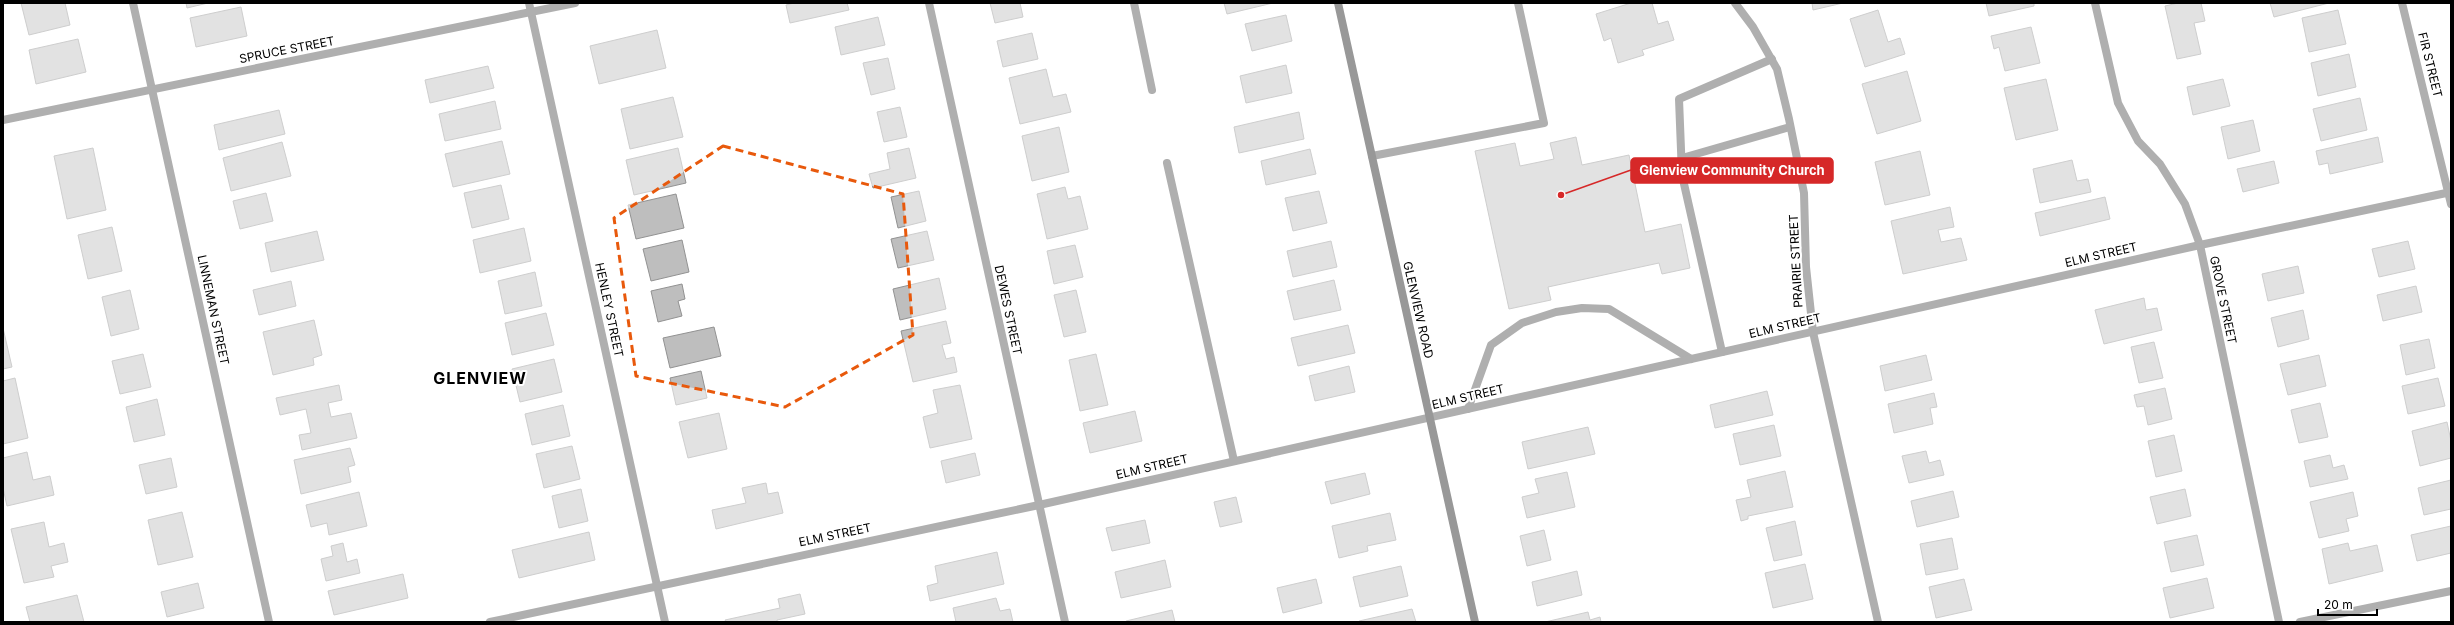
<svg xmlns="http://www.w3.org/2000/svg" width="2454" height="625" viewBox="0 0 2454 625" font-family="Inter,sans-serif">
	<rect width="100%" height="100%" fill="#fff"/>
	<g fill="#bebebe" stroke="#929292">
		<path d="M21,3H65L70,25L29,35Z"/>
		<path d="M186,3H208L187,8Z"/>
		<path d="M794,3H847L849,10L790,23L786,5Z"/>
		<path d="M990,3H1020L1023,17L995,23Z"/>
		<path d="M1224,3H1273L1227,14Z"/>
		<path d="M1631,3H1652L1658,24L1668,21L1674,40L1642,50L1644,55L1618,63L1611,38L1604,41L1596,14Z"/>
		<path d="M1812,3H1843L1813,10Z"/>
		<path d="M1986,3H2034V6L1989,16Z"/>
		<path d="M2178,3H2201L2205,21L2194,23L2201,54L2177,59L2165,6Z"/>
		<path d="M2270,3H2329L2274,17Z"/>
		<path d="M241,7L247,36L196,47L190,18Z"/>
		<path d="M1878,10L1888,42L1900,38L1905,54L1865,67L1850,19Z"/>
		<path d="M2338,10L2346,44L2309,52L2302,18Z"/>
		<path d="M1286,15L1292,41L1252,51L1245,24Z"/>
		<path d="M878,17L885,45L841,55L835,27Z"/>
		<path d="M2031,27L2040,63L2005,71L1999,47L1994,49L1991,36Z"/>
		<path d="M657,30L666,68L599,84L590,46Z"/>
		<path d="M1032,33L1038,59L1003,67L997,41Z"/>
		<path d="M78,39L86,72L36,84L29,50Z"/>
		<path d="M2349,54L2356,87L2318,96L2311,63Z"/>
		<path d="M888,58L895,89L871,95L863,63Z"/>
		<path d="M1286,65L1292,93L1246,103L1240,76Z"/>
		<path d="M488,66L494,88L430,103L425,80Z"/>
		<path d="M1046,69L1053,97L1066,94L1071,112L1020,124L1009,78Z"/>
		<path d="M1907,71L1921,121L1877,134L1862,84Z"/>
		<path d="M2046,79L2058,130L2016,140L2004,88Z"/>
		<path d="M2223,79L2230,106L2193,115L2187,87Z"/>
		<path d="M673,97L683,137L630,149L621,109Z"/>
		<path d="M2360,98L2367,130L2321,141L2313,109Z"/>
		<path d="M495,101L501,129L445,141L439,114Z"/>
		<path d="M900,107L907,137L884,142L877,112Z"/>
		<path d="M279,110L285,134L219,150L214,125Z"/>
		<path d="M1299,112L1304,139L1239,153L1234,127Z"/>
		<path d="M2253,120L2260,151L2228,159L2221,127Z"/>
		<path d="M1059,127L1069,172L1032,181L1022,136Z"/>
		<path d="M1576,137L1582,165L1629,155L1645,232L1681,224L1690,268L1662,274L1659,263L1548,287L1551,300L1509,309L1475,151L1515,143L1520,166L1554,159L1550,143Z"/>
		<path d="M2378,137L2383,162L2330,174L2328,163L2319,165L2316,151Z"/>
		<path d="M502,141L510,174L453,187L445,154Z"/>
		<path d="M282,142L291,176L231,191L223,158Z"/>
		<path d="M93,148L106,210L67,219L54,156Z"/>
		<path d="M678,148L686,183L634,195L626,160Z"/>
		<path d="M909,148L916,178L873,188L869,174L890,169L887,153Z"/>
		<path d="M1310,149L1316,174L1266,185L1261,161Z"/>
		<path d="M1920,151L1930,195L1885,205L1875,162Z"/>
		<path d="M2072,160L2077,181L2088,179L2091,192L2040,203L2033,169Z"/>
		<path d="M2274,161L2279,183L2243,192L2237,169Z"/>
		<path d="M501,185L509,219L472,228L464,193Z"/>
		<path d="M1065,187L1068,199L1080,196L1088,229L1047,239L1037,194Z"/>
		<path d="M919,191L926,221L898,228L891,197Z"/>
		<path d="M1319,191L1327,223L1293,231L1285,198Z"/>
		<path d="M266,193L273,221L240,229L233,201Z"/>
		<path d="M676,194L684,228L636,239L628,205Z"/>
		<path d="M2105,197L2110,219L2040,236L2035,213Z"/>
		<path d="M1950,207L1954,227L1938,230L1941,242L1961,238L1967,260L1903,274L1891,221Z"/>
		<path d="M112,227L122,271L88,279L78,235Z"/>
		<path d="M524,228L531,261L480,273L473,240Z"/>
		<path d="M317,231L324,260L271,272L265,243Z"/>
		<path d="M927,231L934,260L898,268L891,239Z"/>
		<path d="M682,240L689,272L651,281L643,249Z"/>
		<path d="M1331,241L1337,267L1293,277L1287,251Z"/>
		<path d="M2408,241L2415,269L2379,277L2372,249Z"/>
		<path d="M1075,245L1083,277L1054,284L1047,251Z"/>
		<path d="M2298,266L2304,293L2268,301L2262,274Z"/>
		<path d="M535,272L542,306L505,314L498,281Z"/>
		<path d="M939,278L946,309L900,320L893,289Z"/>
		<path d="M1334,280L1341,310L1294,320L1287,291Z"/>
		<path d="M291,281L296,306L259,315L253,290Z"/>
		<path d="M682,284L685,299L678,301L682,316L658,322L651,291Z"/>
		<path d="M2416,286L2422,312L2383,321L2377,295Z"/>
		<path d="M130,290L139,329L111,336L102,297Z"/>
		<path d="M1076,290L1086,332L1064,337L1054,295Z"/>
		<path d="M2144,298L2146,310L2157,308L2162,330L2104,344L2095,310Z"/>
		<path d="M2303,310L2309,339L2278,347L2271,318Z"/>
		<path d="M546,313L554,345L512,355L505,323Z"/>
		<path d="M314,320L322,355L313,358L314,365L273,375L263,332Z"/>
		<path d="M946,321L951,343L942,345L946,359L954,357L957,372L913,382L901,331Z"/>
		<path d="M1348,325L1355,353L1298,366L1291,338Z"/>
		<path d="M714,327L721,356L670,368L663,338Z"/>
		<path d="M3,328L12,367L3,369Z"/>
		<path d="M2429,339L2435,368L2406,375L2400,345Z"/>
		<path d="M2154,342L2163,378L2139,383L2131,347Z"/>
		<path d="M143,354L151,387L120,394L112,361Z"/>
		<path d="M1096,354L1108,405L1080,411L1069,360Z"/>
		<path d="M1926,355L1932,380L1885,391L1880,366Z"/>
		<path d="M2319,355L2326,386L2288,395L2280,364Z"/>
		<path d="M554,359L562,392L520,402L512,369Z"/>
		<path d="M1349,366L1355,392L1315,401L1309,376Z"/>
		<path d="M701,371L707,398L676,405L670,378Z"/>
		<path d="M15,378L28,438L3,444V381Z"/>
		<path d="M2438,378L2445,406L2408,414L2402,386Z"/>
		<path d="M339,385L342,400L328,403L331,417L351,413L357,438L302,450L299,435L311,433L306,409L280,415L276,398Z"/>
		<path d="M960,385L972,439L930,448L923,417L938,413L933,390Z"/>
		<path d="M2165,388L2172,419L2148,425L2144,406L2137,407L2134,395Z"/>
		<path d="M1767,391L1773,415L1715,428L1710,405Z"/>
		<path d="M1934,393L1937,407L1930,408L1933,424L1894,433L1888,404Z"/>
		<path d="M157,399L165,435L134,442L126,407Z"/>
		<path d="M2320,403L2328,437L2299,443L2291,410Z"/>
		<path d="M563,405L570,436L532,445L525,414Z"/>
		<path d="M1135,411L1142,441L1090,453L1083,423Z"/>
		<path d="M719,413L727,449L688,458L679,422Z"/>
		<path d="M2447,422L2451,441V458L2420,466L2412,431Z"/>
		<path d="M1774,425L1781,456L1740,465L1733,434Z"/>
		<path d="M1588,427L1595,454L1528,469L1522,442Z"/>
		<path d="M2174,435L2182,471L2156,477L2148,441Z"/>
		<path d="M572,446L580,479L544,488L536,454Z"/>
		<path d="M350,448L355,465L348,467L351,482L301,494L294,460Z"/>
		<path d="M1926,451L1929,463L1940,460L1944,475L1909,483L1902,456Z"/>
		<path d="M27,452L33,480L50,476L54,495L7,506L3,488V458Z"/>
		<path d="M975,453L980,475L946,483L941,461Z"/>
		<path d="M2330,455L2333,468L2344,465L2348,479L2310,487L2304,461Z"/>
		<path d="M171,458L177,487L146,494L139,465Z"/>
		<path d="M1785,471L1793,507L1748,516V519L1741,521L1736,500L1751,497L1747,480Z"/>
		<path d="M1567,472L1575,507L1527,518L1522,497L1539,493L1535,479Z"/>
		<path d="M1365,473L1370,494L1331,504L1325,482Z"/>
		<path d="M2451,480V509L2424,515L2418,488Z"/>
		<path d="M766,483L768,494L778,492L783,513L716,529L712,510L746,503L742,488Z"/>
		<path d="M581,489L588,521L559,528L552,496Z"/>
		<path d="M2185,489L2191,516L2157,524L2150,497Z"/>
		<path d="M1953,491L1959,517L1917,527L1911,501Z"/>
		<path d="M359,492L367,526L329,535L327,523L311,527L306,505Z"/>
		<path d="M2353,492L2358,516L2346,519L2349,531L2319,538L2310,502Z"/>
		<path d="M1236,497L1242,522L1220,527L1214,502Z"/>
		<path d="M182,512L193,557L158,565L148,520Z"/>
		<path d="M1390,513L1396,540L1367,546L1368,551L1339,558L1332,526Z"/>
		<path d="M1145,520L1150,543L1112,551L1106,528Z"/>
		<path d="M1795,521L1802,555L1774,561L1766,528Z"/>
		<path d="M44,522L49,547L64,543L68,562L51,566L54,577L24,583L11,529Z"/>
		<path d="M2451,526V553L2417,561L2411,535Z"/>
		<path d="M1544,530L1551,560L1527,566L1520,536Z"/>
		<path d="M589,532L595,560L519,578L512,550Z"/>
		<path d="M2197,535L2204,565L2171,572L2164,542Z"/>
		<path d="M1952,538L1958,569L1926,575L1920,544Z"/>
		<path d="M343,543L347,562L357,559L360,573L326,581L321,559L333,556L331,546Z"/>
		<path d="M2348,543L2350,551L2377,545L2383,571L2329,584L2322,549Z"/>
		<path d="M997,552L1004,584L930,601L927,586L938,583L935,566Z"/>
		<path d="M1165,560L1171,587L1121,598L1115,572Z"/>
		<path d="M1805,564L1813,599L1773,608L1765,573Z"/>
		<path d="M1401,566L1408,596L1360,607L1353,577Z"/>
		<path d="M1577,571L1582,595L1537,606L1532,582Z"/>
		<path d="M403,574L408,598L334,615L328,591Z"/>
		<path d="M2207,578L2214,608L2170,618L2163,588Z"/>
		<path d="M1316,579L1322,603L1283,613L1277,588Z"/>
		<path d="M1964,579L1972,610L1936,618L1929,587Z"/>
		<path d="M198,583L204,608L167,617L161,592Z"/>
		<path d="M800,594L805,614L777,620V622H726L725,620L780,608L778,599Z"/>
		<path d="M77,595L84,622H30L26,607Z"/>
		<path d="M996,598L1000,611L1010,609L1013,622H956L953,608Z"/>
		<path d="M1412,609L1416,622H1359V621Z"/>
		<path d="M1172,610L1175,622H1127L1126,621Z"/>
		<path d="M1588,612L1590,620L1600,617L1601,622H1545Z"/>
	</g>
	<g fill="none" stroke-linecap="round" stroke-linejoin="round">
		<g stroke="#4e4e4e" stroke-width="8">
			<path d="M1134,3L1152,90"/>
			<path d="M1372,156L1544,123L1518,3"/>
			<path d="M1682,158L1790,127"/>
			<path d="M1167,163L1234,461"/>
			<path d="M1722,352L1682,175L1679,99L1772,59"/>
		</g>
		<g stroke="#4e4e4e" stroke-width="8">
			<path d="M133,3L269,622"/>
			<path d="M529,3L665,622"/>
			<path d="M929,3L1065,622"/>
			<path d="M1735,3L1753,27L1777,69L1789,119L1804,193L1806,267L1813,332L1878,622"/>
			<path d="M2095,3L2118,103L2138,141L2160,164L2185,204L2200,245L2279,622"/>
			<path d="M2402,3L2451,204"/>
			<path d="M3,120L575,3"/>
			<path d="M1468,409L1491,345L1522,323L1556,312L1582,308L1609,309L1691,359"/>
			<path d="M490,622L1039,505L2200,245L2451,192"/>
			<path d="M2300,622L2451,591"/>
		</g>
		<path stroke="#1b1b1b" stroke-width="8" d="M1338,3L1475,622"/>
	</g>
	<path d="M0 0H2454V625H0ZM723,146L903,194L913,335L785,407L636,376L614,218Z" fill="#fff" fill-opacity=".55" fill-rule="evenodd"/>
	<path fill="none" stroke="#e8590c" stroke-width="3" stroke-dasharray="8 5" stroke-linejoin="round" d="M723,146L903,194L913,335L785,407L636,376L614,218Z"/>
	<g text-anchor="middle" stroke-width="4" stroke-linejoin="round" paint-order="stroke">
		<g font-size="12" fill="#000" stroke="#fff">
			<text transform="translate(287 50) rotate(-11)" y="4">SPRUCE STREET</text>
			<text transform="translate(2430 65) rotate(76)" y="4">FIR STREET</text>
			<text transform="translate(2101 255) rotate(-13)" y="4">ELM STREET</text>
			<text transform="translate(1796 261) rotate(-93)" y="4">PRAIRIE STREET</text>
			<text transform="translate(2223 300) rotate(78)" y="4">GROVE STREET</text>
			<text transform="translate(213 310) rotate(78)" y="4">LINNEMAN STREET</text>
			<text transform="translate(609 310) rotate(78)" y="4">HENLEY STREET</text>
			<text transform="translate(1008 310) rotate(78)" y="4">DEWES STREET</text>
			<text transform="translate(1418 310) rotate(77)" y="4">GLENVIEW ROAD</text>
			<text transform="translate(1785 326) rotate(-13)" y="4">ELM STREET</text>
			<text transform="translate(1468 397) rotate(-13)" y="4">ELM STREET</text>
			<text transform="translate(1152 467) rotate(-13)" y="4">ELM STREET</text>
			<text transform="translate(835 535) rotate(-12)" y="4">ELM STREET</text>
		</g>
		<g font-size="16" font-weight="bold" letter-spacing="1" fill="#000" stroke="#fff">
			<text x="480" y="384">GLENVIEW</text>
		</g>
	</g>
	<path fill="none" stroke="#d62828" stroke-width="1.5" d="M1561 195L1631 170"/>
	<circle fill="#d62828" stroke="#fff" stroke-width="1.5" cx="1561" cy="195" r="4"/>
	<rect fill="#d62828" stroke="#d62828" stroke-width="1.5" x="1631" y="158" width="202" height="25" rx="4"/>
	<g font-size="13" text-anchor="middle" font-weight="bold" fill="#fff">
		<text x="1732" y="175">Glenview Community Church</text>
	</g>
	<rect width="2454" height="625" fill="none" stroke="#000000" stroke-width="8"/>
	<path d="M2318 609v6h59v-6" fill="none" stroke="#000000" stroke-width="2"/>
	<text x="2324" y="609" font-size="12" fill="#000000" stroke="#ffffff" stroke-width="3" paint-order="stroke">20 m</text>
</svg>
